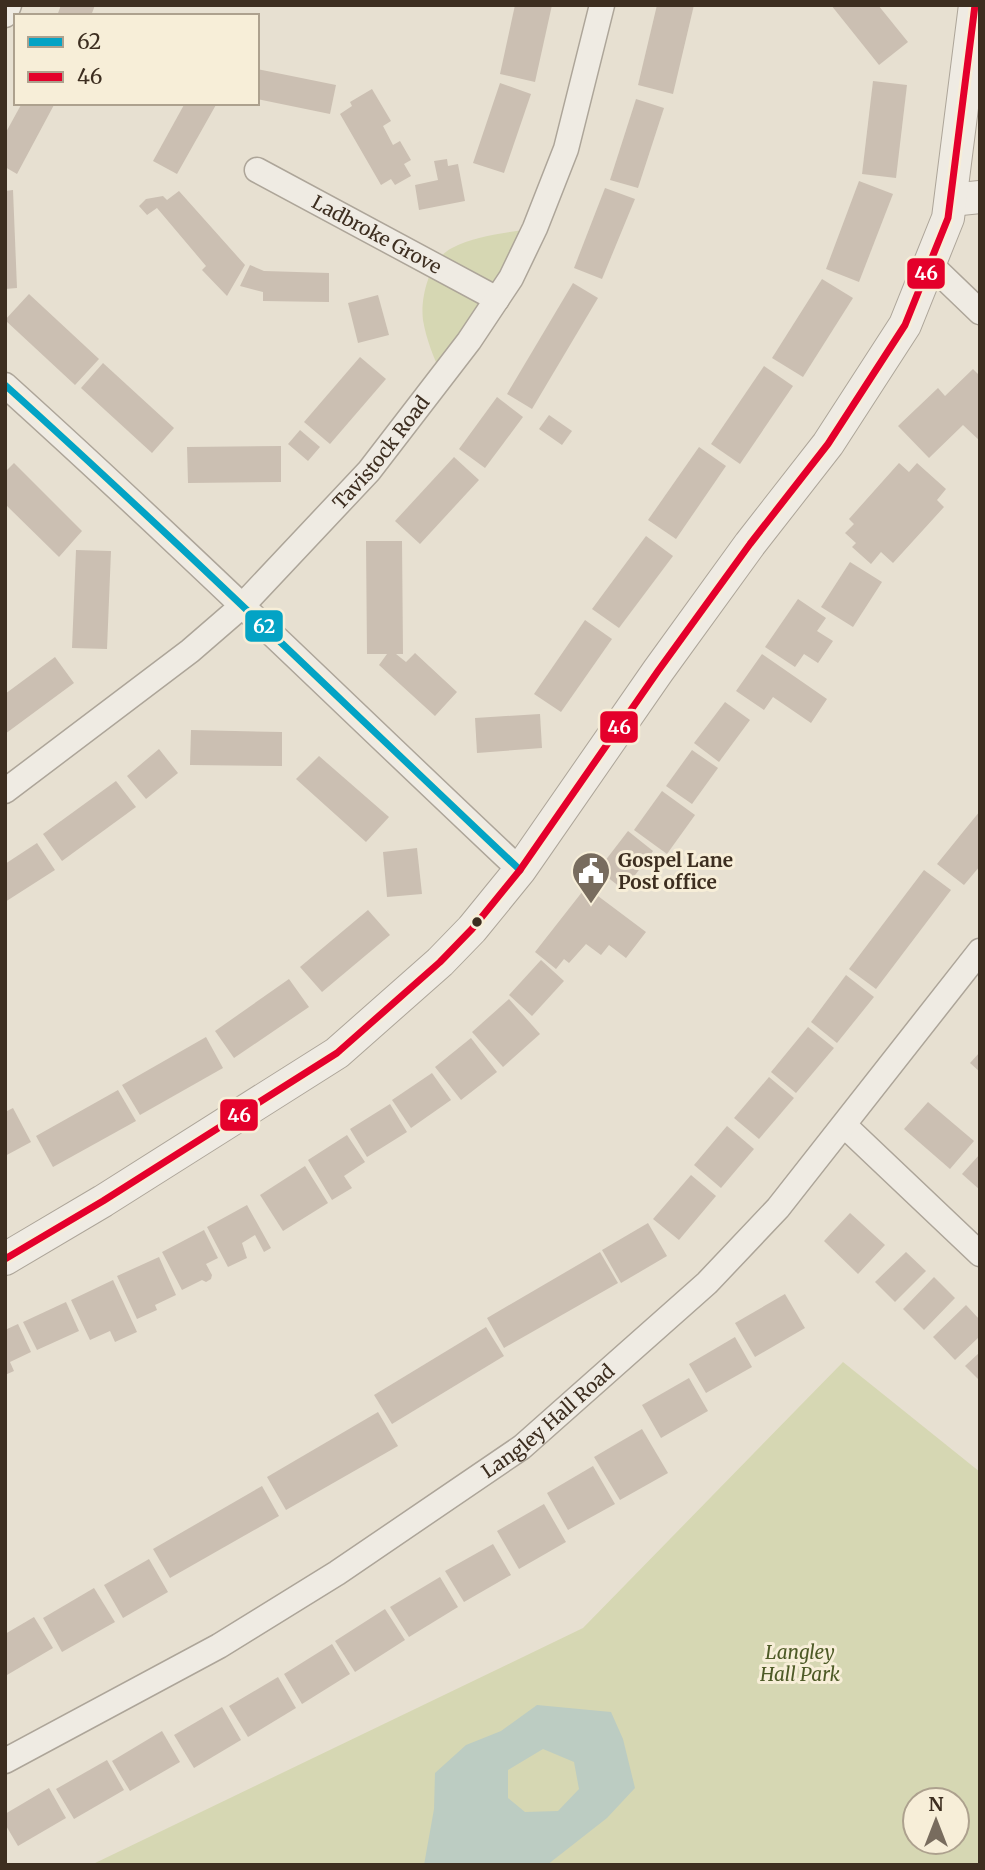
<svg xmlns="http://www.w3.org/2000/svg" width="985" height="1870" viewBox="0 0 985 1870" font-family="Merriweather,serif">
	<rect width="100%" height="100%" fill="#e7e0d1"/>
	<g fill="#d6d7b3" fill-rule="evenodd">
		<path d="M535,228L442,376C434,358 426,339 423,320C420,297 430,259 452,248C477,235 507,233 535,228Z"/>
		<path d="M843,1362L980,1472V1865H91L583,1628ZM915,1800H957V1842H915Z"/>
	</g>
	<path fill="#bcccc2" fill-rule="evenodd" d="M537,1705L611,1712L623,1739L635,1788L607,1818L547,1865H424L434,1809L435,1773L466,1745L501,1731ZM543,1749L574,1762L579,1789L558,1811L525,1812L508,1798V1770Z"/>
	<g fill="#cbbfb2">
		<path d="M61,5H95L91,16H57Z"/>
		<path d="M515,5H552L535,82L500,74Z"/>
		<path d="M657,5H694L673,94L638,85Z"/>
		<path d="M831,5H878L908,42L879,65Z"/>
		<path d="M257,69L336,85L330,114L257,99Z"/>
		<path d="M873,81L907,85L896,178L862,174Z"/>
		<path d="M500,83L531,94L504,173L473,163Z"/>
		<path d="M372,89L391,121L383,126L393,145L400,141L411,160L404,164L411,176L395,185L391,179L381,185L340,114L352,106L350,102Z"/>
		<path d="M636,99L664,108L638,188L610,180Z"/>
		<path d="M22,103H55L17,174L5,167V134Z"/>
		<path d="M185,103H217L177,174L153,161Z"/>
		<path d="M447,159L448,166L458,164L465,201L419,210L415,185L438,180L434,161Z"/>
		<path d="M859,181L893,194L859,282L826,269Z"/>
		<path d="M605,188L635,199L602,279L574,268Z"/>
		<path d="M13,190L17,288L5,289V191Z"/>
		<path d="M179,191L245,265L227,296L202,270L206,266L157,208L147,215L139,206L146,199L163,196L167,200Z"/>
		<path d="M250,265L264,271L329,273V302L263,301V292L240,286Z"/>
		<path d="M822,279L853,298L803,377L772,358Z"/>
		<path d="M573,283L598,298L532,409L507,394Z"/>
		<path d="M29,294L99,359L75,385L5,320Z"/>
		<path d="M378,295L389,335L358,343L348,303Z"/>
		<path d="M360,357L386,379L330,444L304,422Z"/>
		<path d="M103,363L174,428L152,453L81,388Z"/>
		<path d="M764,366L793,386L740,464L711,444Z"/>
		<path d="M973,369L980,376V441L963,425L929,458L898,426L938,388L945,396Z"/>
		<path d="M497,397L523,417L485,468L459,449Z"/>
		<path d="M549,415L572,431L562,445L539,429Z"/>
		<path d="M300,430L320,447L308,461L288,444Z"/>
		<path d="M281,446V482L188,483L187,447Z"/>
		<path d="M699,447L726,466L676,539L648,520Z"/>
		<path d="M454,457L479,480L420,544L395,521Z"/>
		<path d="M14,463L82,531L59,557L5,504V472Z"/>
		<path d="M899,463L909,472L917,463L946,489L937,500L944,507L893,563L881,552L871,564L852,547L856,543L845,533L854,524L849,519Z"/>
		<path d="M646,536L673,556L619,628L592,609Z"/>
		<path d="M366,541H402L403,654H396L406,662L415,653L457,692L435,716L379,665L387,654H367Z"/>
		<path d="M76,550L111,551L107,649L72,648Z"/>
		<path d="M850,562L882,582L853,627L821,607Z"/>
		<path d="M798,599L826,618L817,631L833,641L818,663L804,654L795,667L765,647Z"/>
		<path d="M585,620L612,639L561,712L534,694Z"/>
		<path d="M762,654L827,699L811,723L773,697L764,710L736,691Z"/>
		<path d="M55,657L74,683L5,734V694Z"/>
		<path d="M725,702L750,720L719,762L694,743Z"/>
		<path d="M540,714L542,748L477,753L475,718Z"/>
		<path d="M191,730L282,732V766L190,765Z"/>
		<path d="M159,749L178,773L146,799L127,776Z"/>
		<path d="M692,750L718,768L692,804L666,786Z"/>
		<path d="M319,756L389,817L366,842L296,779Z"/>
		<path d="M116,781L136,807L62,861L43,834Z"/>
		<path d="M662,791L695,815L667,854L634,830Z"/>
		<path d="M980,811V866L964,885L937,864Z"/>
		<path d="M628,831L653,851L624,890L598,870Z"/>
		<path d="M37,843L55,870L5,902V864Z"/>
		<path d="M417,848L422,894L387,897L383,852Z"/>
		<path d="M924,870L951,890L876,989L849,969Z"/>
		<path d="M586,887L646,932L626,958L609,945L601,955L586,944L569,963L564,959L556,969L535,952Z"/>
		<path d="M368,910L390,935L322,992L300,967Z"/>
		<path d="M541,960L564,981L532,1016L509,995Z"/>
		<path d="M846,975L874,997L837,1043L811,1022Z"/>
		<path d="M289,979L309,1007L234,1058L215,1031Z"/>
		<path d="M509,999L540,1034L503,1067L472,1032Z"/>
		<path d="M808,1027L834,1048L796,1093L771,1072Z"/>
		<path d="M206,1037L223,1068L140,1115L122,1085Z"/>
		<path d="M471,1038L497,1072L461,1100L435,1067Z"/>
		<path d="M980,1052V1072L970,1063Z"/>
		<path d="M432,1073L451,1100L411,1128L392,1100Z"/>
		<path d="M769,1077L794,1098L759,1139L734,1118Z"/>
		<path d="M118,1090L136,1121L53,1167L36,1136Z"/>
		<path d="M928,1102L974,1141L950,1169L904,1129Z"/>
		<path d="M390,1104L407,1132L367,1157L350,1129Z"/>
		<path d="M13,1108L31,1142L5,1156V1112Z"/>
		<path d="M727,1126L754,1149L721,1188L694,1165Z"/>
		<path d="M347,1135L365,1162L344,1176L352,1188L332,1200L308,1160Z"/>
		<path d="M980,1154V1190L962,1174Z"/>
		<path d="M305,1166L328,1203L283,1231L260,1195Z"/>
		<path d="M691,1175L716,1196L679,1240L653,1219Z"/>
		<path d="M247,1205L271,1248L264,1252L255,1235L242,1243L247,1258L228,1267L207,1227Z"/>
		<path d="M850,1213L885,1245L858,1274L824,1241Z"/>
		<path d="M648,1223L667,1256L621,1283L602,1250Z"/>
		<path d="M204,1230L218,1258L206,1264L212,1275L211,1279L206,1282L202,1280L182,1290L162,1252Z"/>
		<path d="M600,1252L618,1283L504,1348L487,1318Z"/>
		<path d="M906,1252L926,1271L895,1302L875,1282Z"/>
		<path d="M159,1257L176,1295L155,1305L157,1310L137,1319L117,1276Z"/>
		<path d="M934,1277L955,1298L924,1330L903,1309Z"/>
		<path d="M113,1280L137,1332L115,1342L110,1331L90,1340L71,1300Z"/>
		<path d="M785,1294L805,1328L755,1357L735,1323Z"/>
		<path d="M66,1302L79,1331L37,1350L23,1322Z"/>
		<path d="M966,1305L980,1320V1336L955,1360L933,1337Z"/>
		<path d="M18,1324L31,1352L10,1362L14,1371L5,1375V1330Z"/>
		<path d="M486,1327L504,1356L392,1424L374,1395Z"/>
		<path d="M735,1337L752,1367L706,1393L689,1364Z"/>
		<path d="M980,1352V1381L965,1366Z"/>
		<path d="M689,1378L708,1411L661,1438L642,1405Z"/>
		<path d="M378,1412L398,1446L286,1510L267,1477Z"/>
		<path d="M642,1429L668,1473L620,1500L594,1457Z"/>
		<path d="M593,1466L615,1504L568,1530L547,1493Z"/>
		<path d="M262,1486L279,1516L170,1578L153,1549Z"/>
		<path d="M544,1504L566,1542L519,1569L497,1531Z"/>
		<path d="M493,1544L511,1575L464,1602L445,1571Z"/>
		<path d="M149,1559L168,1592L123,1618L104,1585Z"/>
		<path d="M440,1577L458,1607L409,1637L390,1607Z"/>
		<path d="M94,1588L115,1622L62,1652L43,1618Z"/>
		<path d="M385,1609L405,1640L355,1672L335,1641Z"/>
		<path d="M34,1617L53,1648L7,1675L5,1634Z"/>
		<path d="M332,1644L350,1674L302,1704L284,1674Z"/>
		<path d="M278,1677L296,1708L248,1737L229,1706Z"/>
		<path d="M222,1707L241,1740L194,1768L174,1735Z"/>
		<path d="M162,1731L180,1762L130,1791L112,1761Z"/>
		<path d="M107,1760L124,1790L74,1819L56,1789Z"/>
		<path d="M49,1788L66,1818L18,1846L5,1824V1814Z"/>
	</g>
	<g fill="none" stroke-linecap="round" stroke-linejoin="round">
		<defs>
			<g id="minor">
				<path d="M5,15L9,5"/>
				<path id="s1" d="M257,170L497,299"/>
				<path d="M929,263L980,312"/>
				<path d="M5,385C180,543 348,708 520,870"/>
				<path id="s2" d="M5,791L190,651L242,606L369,471L469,341L511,278L535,228L566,149L602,5"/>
				<path d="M844,1125L980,1254"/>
				<path id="s3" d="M5,1761L219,1646L337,1573L522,1447L707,1283L778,1208L980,951"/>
			</g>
			<g id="tertiary">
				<path d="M951,200L980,197"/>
				<path d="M5,1259L103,1201L337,1053L440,962L472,929L520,870L658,671L750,544L828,444L905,325L948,218L975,5"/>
			</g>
		</defs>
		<use href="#minor" stroke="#ada599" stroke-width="27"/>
		<use href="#tertiary" stroke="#ada599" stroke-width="34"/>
		<use href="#minor" stroke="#efebe3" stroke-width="24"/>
		<use href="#tertiary" stroke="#efebe3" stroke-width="32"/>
		<defs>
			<path id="bus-1" d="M5,385C180,543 348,708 520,870"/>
			<path id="bus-2" d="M5,1259L103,1201L337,1053L440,962L472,929L520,870L658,671L750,544L828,444L905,325L948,218L975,5"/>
		</defs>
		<use href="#bus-1" stroke="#f7eed8" stroke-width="12"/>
		<use href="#bus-2" stroke="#f7eed8" stroke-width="12"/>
		<use href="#bus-1" stroke="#03a3c5" stroke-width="7"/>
		<use href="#bus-2" stroke="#e4002b" stroke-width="7"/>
	</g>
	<defs>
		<symbol id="civic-pin" viewBox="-11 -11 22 30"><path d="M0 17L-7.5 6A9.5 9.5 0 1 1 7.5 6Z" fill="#786c5e" stroke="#f7eed8"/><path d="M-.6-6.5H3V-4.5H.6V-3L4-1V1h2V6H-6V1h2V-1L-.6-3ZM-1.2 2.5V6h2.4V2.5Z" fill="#fff"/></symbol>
	</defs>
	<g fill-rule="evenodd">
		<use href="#civic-pin" x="569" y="849" width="44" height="60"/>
	</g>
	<circle fill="#3d2e20" stroke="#f7eed8" stroke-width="2.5" cx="477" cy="922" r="6"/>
	<g text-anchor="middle" stroke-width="6" stroke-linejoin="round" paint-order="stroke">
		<g font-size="19" fill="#3d2e20" stroke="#f7eed8">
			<text dy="7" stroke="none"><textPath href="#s1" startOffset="136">Ladbroke Grove</textPath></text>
			<text dy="7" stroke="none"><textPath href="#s2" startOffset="508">Tavistock Road</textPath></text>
			<text dy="7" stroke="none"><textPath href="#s3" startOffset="642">Langley Hall Road</textPath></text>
		</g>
		<g font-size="19" font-weight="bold" fill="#3d2e20" stroke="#f7eed8" text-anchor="start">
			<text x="618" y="867">Gospel Lane<tspan x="618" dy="22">Post office</tspan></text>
		</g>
		<g font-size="19" font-style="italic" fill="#4d5a26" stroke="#f7eed8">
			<text x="800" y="1659">Langley<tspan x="800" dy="22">Hall Park</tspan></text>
		</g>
	</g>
	<g stroke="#f7eed8" stroke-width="2.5">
		<rect x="906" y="257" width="40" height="33" rx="7" fill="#e4002b"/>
		<rect x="244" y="609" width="40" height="34" rx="7" fill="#03a3c5"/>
		<rect x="599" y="710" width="40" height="34" rx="7" fill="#e4002b"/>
		<rect x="219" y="1098" width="40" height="34" rx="7" fill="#e4002b"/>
	</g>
	<g font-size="19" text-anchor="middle" font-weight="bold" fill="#fff">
		<text x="926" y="280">46</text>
		<text x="264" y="633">62</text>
		<text x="619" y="734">46</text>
		<text x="239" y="1122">46</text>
	</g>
	<rect width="985" height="1870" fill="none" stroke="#3d2e20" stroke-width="14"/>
	<rect x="14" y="14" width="245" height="91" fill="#f7eed8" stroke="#ada18e" stroke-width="2"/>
	<rect x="28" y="37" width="35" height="10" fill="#03a3c5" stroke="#ada18e" stroke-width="2"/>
	<text x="77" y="49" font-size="21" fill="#3d2e20">62</text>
	<rect x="28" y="72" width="35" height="10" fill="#e4002b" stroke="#ada18e" stroke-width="2"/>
	<text x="77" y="84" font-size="21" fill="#3d2e20">46</text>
	<g transform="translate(936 1821)"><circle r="33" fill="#f7eed8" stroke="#ada18e" stroke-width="2"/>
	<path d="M0-5L12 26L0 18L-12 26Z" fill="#786c5e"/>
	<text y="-10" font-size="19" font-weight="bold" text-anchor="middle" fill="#3d2e20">N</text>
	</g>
</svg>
